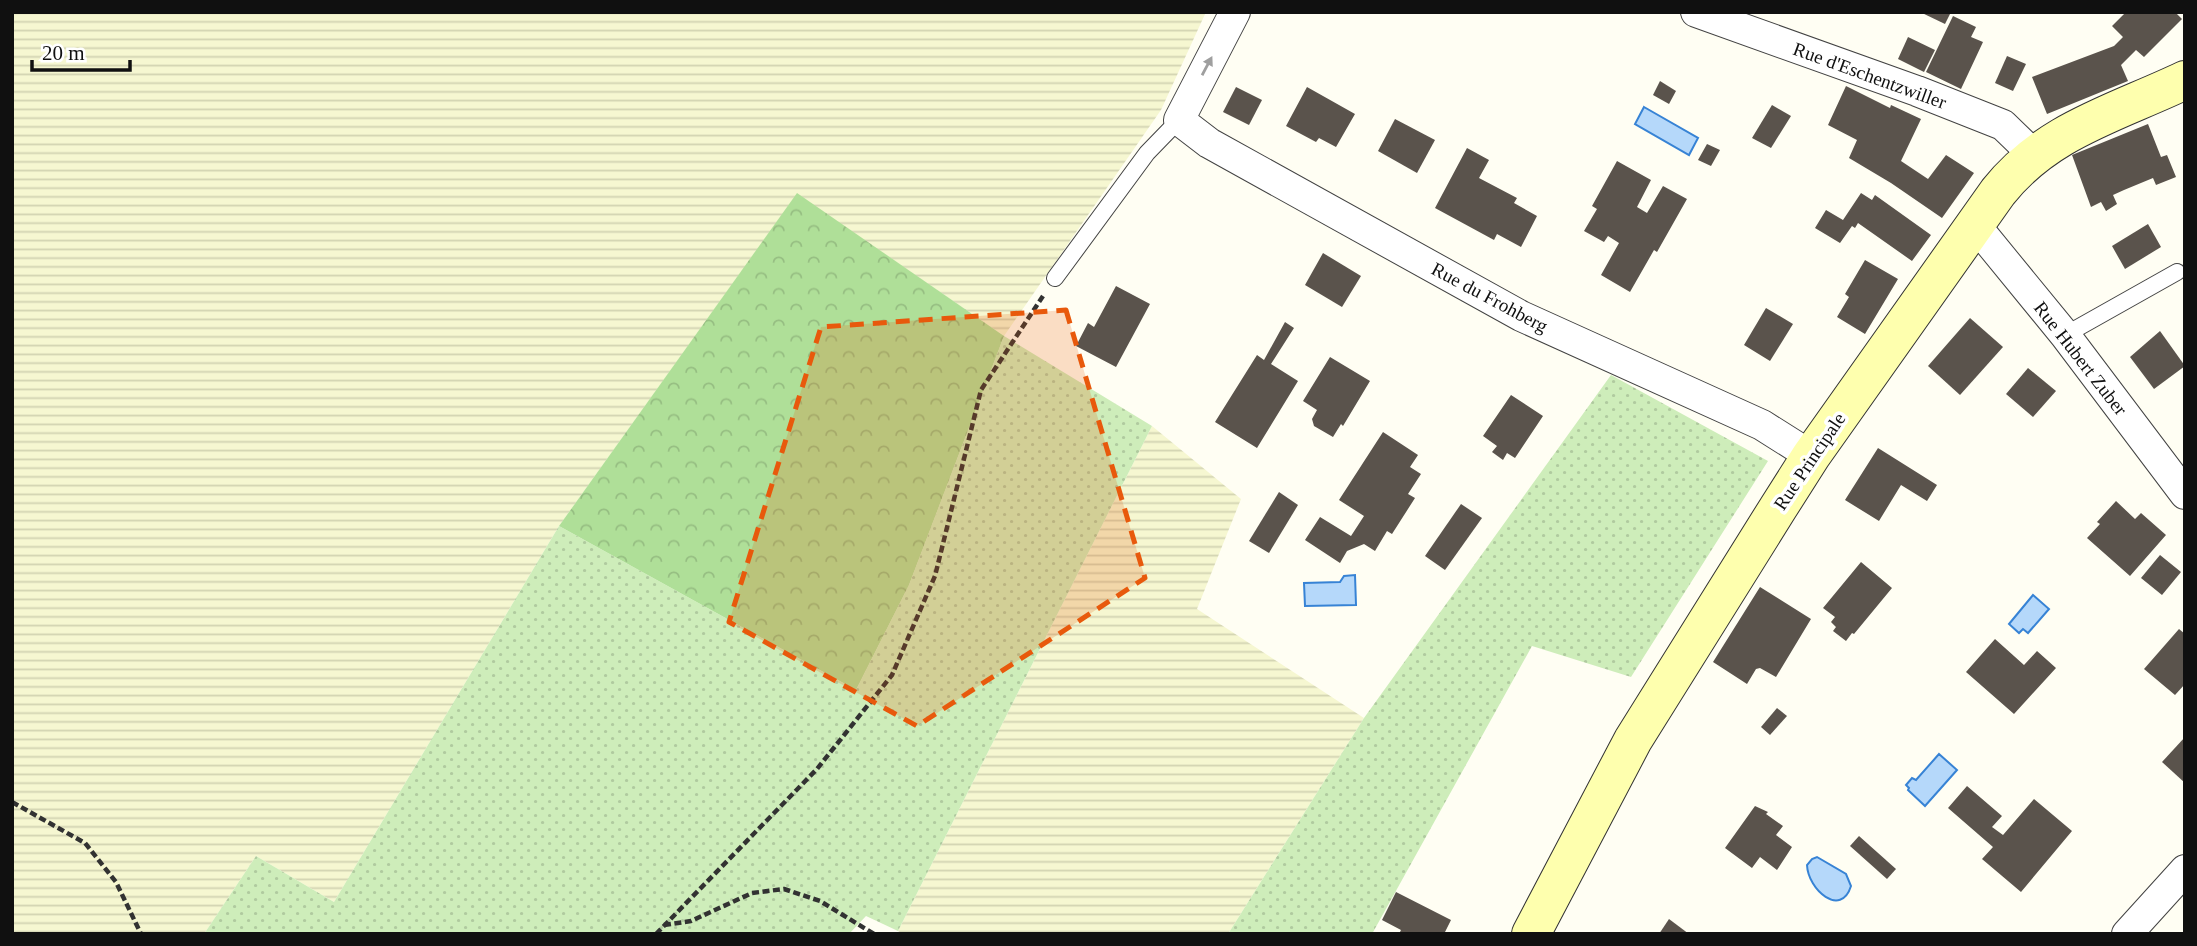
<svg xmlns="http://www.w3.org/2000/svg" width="2197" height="946" viewBox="0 0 2197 946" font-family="'Times New Roman',serif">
	<defs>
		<pattern id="farmland-rules" width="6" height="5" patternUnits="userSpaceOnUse" patternTransform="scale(1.75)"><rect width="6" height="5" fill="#f6f7d1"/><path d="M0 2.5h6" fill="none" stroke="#d2d3b2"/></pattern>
		<pattern id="grass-dots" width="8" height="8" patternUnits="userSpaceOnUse" patternTransform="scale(1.75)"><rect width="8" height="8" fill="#ceedba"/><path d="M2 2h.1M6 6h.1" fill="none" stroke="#b0ca9f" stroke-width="1.8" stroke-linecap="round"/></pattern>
		<pattern id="forest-crowns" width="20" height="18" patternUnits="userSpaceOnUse" patternTransform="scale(1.75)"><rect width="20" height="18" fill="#afdf98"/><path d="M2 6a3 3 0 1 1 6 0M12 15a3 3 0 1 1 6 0" fill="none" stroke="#96be82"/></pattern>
	</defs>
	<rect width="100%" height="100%" fill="#fffef3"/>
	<g fill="url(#farmland-rules)">
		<path d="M12,12H1206L1161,110L1004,336L797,194L559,526L334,902L256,856L204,934H12Z"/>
		<path d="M1152,426L1241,499L1197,609L1364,718L1228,934H903L898,931Z"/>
	</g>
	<g fill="url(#grass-dots)">
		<path d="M1004,336L1152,426L898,931L866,916L849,934H204L256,856L334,902L559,526L856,690L909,585Z"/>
		<path d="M1611,375L1768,461L1631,677L1532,646L1372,934H1228L1364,718Z"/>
	</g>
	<path fill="url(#forest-crowns)" d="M797,193L1004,336L909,585L856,690L559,526Z"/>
	<g fill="#b5d8fa" stroke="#3783d5" stroke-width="2">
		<path d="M1644,107L1698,138L1689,155L1635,124Z"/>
		<path d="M1355,575L1356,605L1305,606L1304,583L1340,582L1344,576Z"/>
		<path d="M2033,595L2049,609L2028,633L2023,629L2019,633L2009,624Z"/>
		<path d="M1939,754L1957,770L1925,806L1908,790L1909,788L1906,785L1912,778L1916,780Z"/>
		<path d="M1817,857L1846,874L1851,886C1841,918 1808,890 1807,865L1812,859Z"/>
	</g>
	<g fill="#5a534c">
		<path d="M1920,12H1951L1945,24Z"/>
		<path d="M2126,12H2175L2182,19L2144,57L2136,50L2121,65L2128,81L2047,114L2032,77L2114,46L2123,37L2112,26Z"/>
		<path d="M1953,16L1976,27L1971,37L1983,42L1961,89L1926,72Z"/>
		<path d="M1908,37L1935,50L1924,72L1898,59Z"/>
		<path d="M2007,56L2026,64L2013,91L1995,83Z"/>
		<path d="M1660,81L1676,91L1669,104L1653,95Z"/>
		<path d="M1846,86L1890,108L1891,105L1921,119L1901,161L1928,179L1946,155L1974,173L1942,218L1891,183L1849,158L1857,140L1828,125Z"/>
		<path d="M1236,87L1262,100L1249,125L1223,112Z"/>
		<path d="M1307,87L1355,114L1336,147L1319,138L1316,142L1286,126Z"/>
		<path d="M1772,105L1791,116L1771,148L1752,138Z"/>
		<path d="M1395,119L1435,140L1417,173L1378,151Z"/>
		<path d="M2148,124L2161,157L2167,155L2176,177L2156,185L2153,178L2124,190L2113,195L2117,204L2106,211L2101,202L2091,207L2072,155Z"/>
		<path d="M1707,144L1720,150L1711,166L1698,160Z"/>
		<path d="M1467,148L1489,160L1479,178L1517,198L1514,203L1537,216L1521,247L1497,234L1494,240L1435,208Z"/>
		<path d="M1617,161L1651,180L1637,207L1647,213L1663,186L1687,199L1657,252L1654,250L1630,292L1601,275L1619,243L1608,236L1604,242L1584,231L1597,209L1592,206Z"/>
		<path d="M1861,193L1872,200L1875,195L1931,235L1912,261L1858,223L1855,228L1852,226L1840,243L1815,228L1826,210L1843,220Z"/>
		<path d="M2148,224L2161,247L2125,269L2112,246Z"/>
		<path d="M1323,253L1361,276L1342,307L1305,285Z"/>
		<path d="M1865,260L1898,279L1865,334L1837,317L1849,297L1845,294Z"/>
		<path d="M1116,286L1150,304L1116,367L1076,346L1088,323L1094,327Z"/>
		<path d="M1766,308L1793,324L1770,361L1744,345Z"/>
		<path d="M1970,318L2003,347L1960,395L1928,366Z"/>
		<path d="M1285,322L1294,328L1271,364L1298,381L1257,448L1215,422L1257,355L1264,360Z"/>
		<path d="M2160,331L2185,366L2154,389L2130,357Z"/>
		<path d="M1330,357L1370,381L1343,426L1341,424L1333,437L1314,426L1312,419L1317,410L1303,401Z"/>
		<path d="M2028,368L2056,391L2033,417L2006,394Z"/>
		<path d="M1511,395L1543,416L1515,458L1507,453L1503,460L1492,452L1497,446L1483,436Z"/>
		<path d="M1383,432L1418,455L1410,467L1421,474L1408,494L1415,498L1392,534L1387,531L1375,551L1364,544L1347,551L1340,563L1305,540L1320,517L1351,536L1364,516L1339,500Z"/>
		<path d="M1878,448L1937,485L1927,501L1901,485L1879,521L1845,500Z"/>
		<path d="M1279,492L1298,505L1269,553L1249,541Z"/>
		<path d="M2116,501L2135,519L2141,513L2166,535L2130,576L2087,538L2100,524L2097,522Z"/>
		<path d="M1461,504L1482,518L1445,570L1425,556Z"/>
		<path d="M2160,555L2181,572L2162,595L2141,578Z"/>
		<path d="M1861,562L1892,588L1854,634L1852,633L1846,641L1833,631L1836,627L1831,622L1835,617L1823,608Z"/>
		<path d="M1760,587L1811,619L1776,677L1760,668L1756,669L1747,684L1713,662Z"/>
		<path d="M2179,629L2185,634V684L2175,695L2144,669Z"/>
		<path d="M1995,639L2024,665L2037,651L2056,668L2014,714L1966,672Z"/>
		<path d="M1777,708L1787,716L1770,735L1761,727Z"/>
		<path d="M2185,737V783L2162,762Z"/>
		<path d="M1967,786L2002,816L1992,827L2003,835L2034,799L2072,831L2021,892L1982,859L1993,847L1948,808Z"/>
		<path d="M1755,806L1768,812L1766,814L1783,826L1776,835L1792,847L1777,870L1760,857L1752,868L1725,848Z"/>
		<path d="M1859,836L1896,869L1887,879L1850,846Z"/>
		<path d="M1396,892L1451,920L1444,934H1399L1401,930L1382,920Z"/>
		<path d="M1669,919L1689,934H1659Z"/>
	</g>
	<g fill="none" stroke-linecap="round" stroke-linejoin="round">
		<defs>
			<g id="lane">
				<path d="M1055,278L1147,153L1179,120"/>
				<path d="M2065,335L2177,272"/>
			</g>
			<g id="street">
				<path d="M1235,12L1179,120L1209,143L1521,316L1762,425L1811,456"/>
				<path d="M1696,12L1917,91L2003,125L2034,155"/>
				<path d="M1975,225L2065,335L2185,494"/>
				<path d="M2127,934L2185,870"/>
			</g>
			<path id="secondary" d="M1531,934L1633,740L1778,508L1811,456L1998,192C2047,130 2116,113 2185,80"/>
		</defs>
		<use href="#lane" stroke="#434343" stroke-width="18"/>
		<use href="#street" stroke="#434343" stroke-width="32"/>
		<use href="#secondary" stroke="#323232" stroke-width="40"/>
		<g stroke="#323232" stroke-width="4.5" stroke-dasharray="7 3.5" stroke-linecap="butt">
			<path d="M12,802L85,843L116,882L141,934"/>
			<path d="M664,925L691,921L752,893L784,889L820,901L874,934"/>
			<path d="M656,934L817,769L892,675L935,576L981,390L1043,296"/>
		</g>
		<use href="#lane" stroke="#fff" stroke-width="16"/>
		<use href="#street" stroke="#fff" stroke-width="30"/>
		<use href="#secondary" stroke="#feffae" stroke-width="38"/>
	</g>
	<defs><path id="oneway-solid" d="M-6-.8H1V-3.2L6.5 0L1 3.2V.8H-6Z" transform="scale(1.75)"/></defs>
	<use fill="#9f9f9f" href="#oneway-solid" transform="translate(1207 66) rotate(-62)"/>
	<path fill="#e8590c" fill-opacity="0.2" stroke="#e8590c" stroke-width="5" stroke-dasharray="14 9" stroke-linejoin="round" d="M1066,310L1145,578L917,726L729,622L821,327Z"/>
	<g text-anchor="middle" stroke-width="7" stroke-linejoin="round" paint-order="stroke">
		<g font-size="19" fill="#101010" stroke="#fff">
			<text transform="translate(1870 75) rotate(20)" y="7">Rue d'Eschentzwiller</text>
			<text transform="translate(1490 297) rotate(28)" y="7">Rue du Frohberg</text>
			<text transform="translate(2081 358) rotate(52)" y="7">Rue Hubert Zuber</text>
			<text transform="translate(1809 461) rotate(-56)" y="7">Rue Principale</text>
		</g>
	</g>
	<rect width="2197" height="946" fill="none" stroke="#101010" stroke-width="28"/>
	<path d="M32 60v10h98v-10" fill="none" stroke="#101010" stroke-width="3.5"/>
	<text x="42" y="60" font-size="21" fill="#101010" stroke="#ffffff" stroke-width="5" paint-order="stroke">20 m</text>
</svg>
